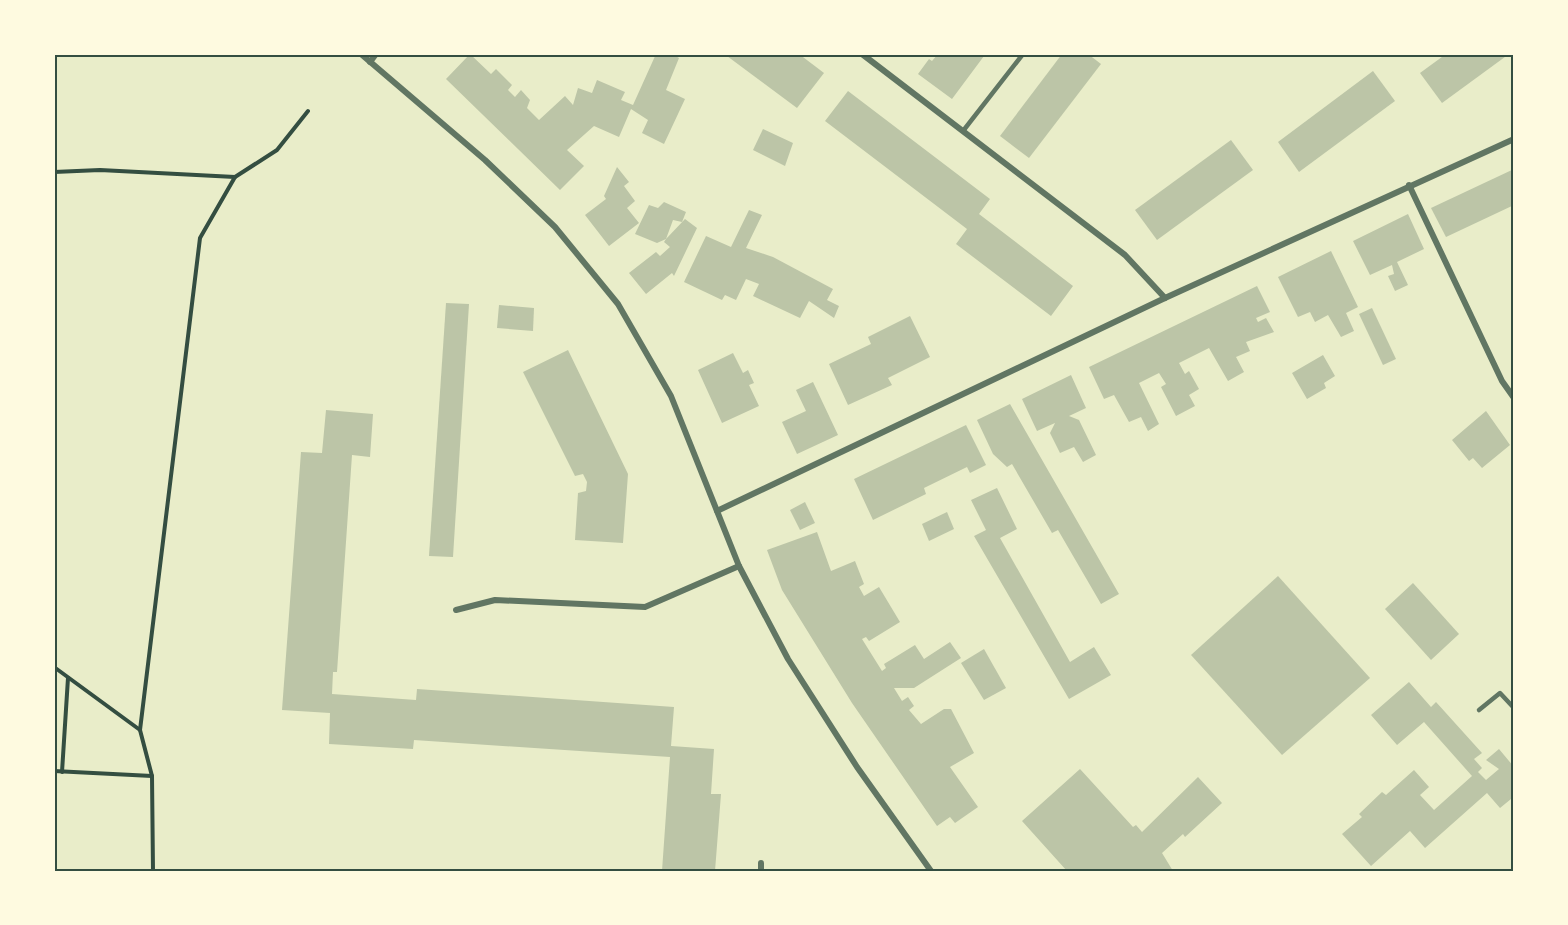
<svg xmlns="http://www.w3.org/2000/svg" width="1568" height="925" viewBox="0 0 1568 925" font-family="'Playfair Display',serif">
	<rect width="100%" height="100%" fill="#e9edc9"/>
	<g fill="#bcc5a7">
		<path d="M470,54L491,74L496,69L512,85L508,90L515,97L521,90L530,100L527,108L539,120L565,96L573,105L578,88L592,93L597,80L625,92L621,100L633,105L656,54H672L679,58L666,90L685,99L664,144L642,133L648,120L631,109L619,137L594,126L567,150L584,166L560,190L446,79Z"/>
		<path d="M729,54H799L824,73L797,108L727,56Z"/>
		<path d="M938,54L984,56L952,99L918,74L929,59L932,61Z"/>
		<path d="M1062,54H1088L1101,64L1029,158L1000,136Z"/>
		<path d="M1446,54H1509L1442,103L1420,73Z"/>
		<path d="M1373,71L1395,101L1299,172L1278,142Z"/>
		<path d="M848,91L990,199L979,214L1073,286L1051,316L956,244L967,229L825,121Z"/>
		<path d="M763,129L793,143L785,166L753,150Z"/>
		<path d="M1231,140L1253,170L1157,240L1135,210Z"/>
		<path d="M617,167L629,182L624,186L635,201L627,208L639,223L609,246L585,215L606,199L604,196Z"/>
		<path d="M1514,169V205L1446,237L1431,208Z"/>
		<path d="M664,202L686,212L682,222L673,220L666,239L685,219L697,228L674,276L672,273L646,294L629,273L656,252L660,256L670,247L664,242L666,239L657,243L635,234L649,205L658,208Z"/>
		<path d="M749,210L762,215L746,248L773,257L833,289L827,300L839,306L834,318L809,301L800,318L753,296L759,284L746,279L736,300L725,295L722,300L684,282L706,236L731,247Z"/>
		<path d="M1408,214L1424,249L1397,262L1408,285L1395,291L1388,276L1394,274L1392,265L1370,275L1353,241Z"/>
		<path d="M1331,251L1358,307L1346,313L1354,331L1341,337L1328,315L1315,322L1310,312L1298,317L1278,277Z"/>
		<path d="M1257,286L1270,312L1256,318L1258,322L1266,318L1274,332L1246,342L1250,351L1236,357L1244,372L1228,381L1209,348L1179,363L1185,374L1189,371L1199,389L1189,395L1195,406L1176,416L1161,387L1166,384L1159,373L1139,383L1159,424L1148,431L1141,417L1129,422L1114,395L1104,399L1089,367Z"/>
		<path d="M446,303L469,304L453,557L429,556Z"/>
		<path d="M499,305L534,308L533,331L497,328Z"/>
		<path d="M1372,308L1396,359L1383,365L1359,314Z"/>
		<path d="M910,316L930,357L888,378L892,385L848,405L829,364L871,344L868,337Z"/>
		<path d="M568,350L628,474L623,543L575,540L578,493L586,491L587,482L583,474L575,476L523,372Z"/>
		<path d="M733,353L743,373L748,370L754,383L749,385L759,406L722,423L698,370Z"/>
		<path d="M1323,355L1335,376L1324,383L1326,388L1307,399L1292,373Z"/>
		<path d="M1071,375L1086,408L1069,416L1079,420L1096,455L1083,462L1074,447L1060,453L1050,433L1055,423L1037,431L1022,399Z"/>
		<path d="M813,382L838,435L797,454L782,422L806,411L796,390Z"/>
		<path d="M1010,404L1119,594L1101,604L1058,530L1052,533L1012,464L1007,467L993,454L977,420Z"/>
		<path d="M326,410L373,414L370,457L352,455L337,672H333L332,694L416,700L417,689L674,707L671,746L714,749L711,794H721L715,871H662L670,757L414,740L413,749L329,744L330,713L282,710L301,452L322,453Z"/>
		<path d="M1486,411L1510,445L1482,468L1473,458L1469,461L1452,440Z"/>
		<path d="M966,425L986,465L970,473L967,467L924,488L926,494L873,520L854,479Z"/>
		<path d="M997,488L1017,529L1000,538L1070,662L1094,647L1111,675L1069,699L974,536L986,530L971,500Z"/>
		<path d="M805,502L815,523L800,530L790,510Z"/>
		<path d="M947,512L954,529L929,541L922,524Z"/>
		<path d="M817,532L831,571L855,561L864,584L859,587L864,596L879,587L900,622L869,641L866,637L862,639L882,671L886,668L884,664L915,645L924,659L950,642L961,658L914,688H894L902,701L908,697L914,706L909,710L921,724L944,709H951L974,753L950,767L978,807L955,823L950,817L937,826L852,703L782,590L767,550Z"/>
		<path d="M1278,576L1370,678L1282,755L1191,655Z"/>
		<path d="M1413,583L1459,634L1431,660L1385,609Z"/>
		<path d="M984,649L1006,688L984,700L961,663Z"/>
		<path d="M1409,682L1431,707L1436,702L1482,753L1474,759L1482,768L1478,772L1486,780L1499,769L1486,760L1499,749L1514,767V802L1511,799L1500,808L1487,793L1425,848L1410,831L1371,866L1342,834L1362,817L1359,814L1382,792L1386,795L1414,770L1429,787L1420,795L1434,810L1472,776L1424,722L1397,745L1371,715Z"/>
		<path d="M1080,769L1133,827L1136,825L1142,832L1198,777L1222,803L1185,837L1183,834L1162,853L1173,871H1067L1022,821Z"/>
	</g>
	<g fill="none" stroke-linecap="round" stroke-linejoin="round">
		<g stroke="#344e41" stroke-width="4">
			<path d="M54,172L100,170L235,177L277,150L308,111"/>
			<path d="M54,667L140,730L152,776L153,871"/>
			<path d="M140,730L200,238L235,177"/>
			<path d="M54,771L152,776"/>
			<path d="M62,772L68,678"/>
		</g>
		<g stroke="#617663" stroke-width="4.5">
			<path d="M963,131L1023,54"/>
			<path d="M1479,710L1500,693L1514,708"/>
		</g>
		<g stroke="#617663" stroke-width="6">
			<path d="M361,54L485,160L555,227L618,304L671,396L739,566L788,659L857,767L931,871"/>
			<path d="M862,54L1125,255L1165,298"/>
			<path d="M370,62L376,54"/>
			<path d="M1409,185L1502,381L1514,398"/>
			<path d="M717,511L1165,298L1514,139"/>
			<path d="M456,610L495,600L645,607L739,566"/>
			<path d="M761,871V863"/>
		</g>
	</g>
	<rect width="1568" height="925" fill="none" stroke="#fefae0" stroke-width="111"/>
	<rect x="56" y="56" width="1456" height="814" fill="none" stroke="#344e41" stroke-width="2"/>
</svg>
